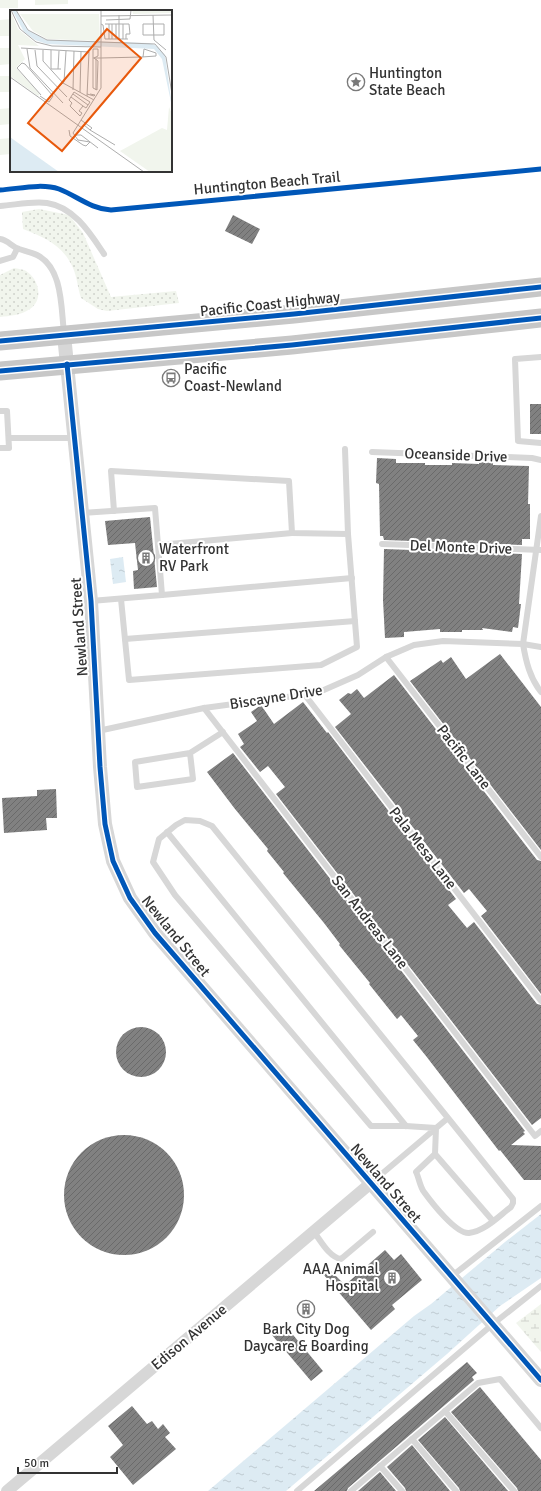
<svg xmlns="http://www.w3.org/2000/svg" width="541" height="1491" viewBox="0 0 541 1491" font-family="Signika,sans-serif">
	<defs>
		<pattern id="grass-dots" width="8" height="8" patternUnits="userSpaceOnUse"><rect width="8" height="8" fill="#f1f5ed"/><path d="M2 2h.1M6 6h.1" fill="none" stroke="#cfd2cc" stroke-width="1.8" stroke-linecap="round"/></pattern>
		<pattern id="wetland-marsh" width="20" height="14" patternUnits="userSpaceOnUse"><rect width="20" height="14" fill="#f1f5ed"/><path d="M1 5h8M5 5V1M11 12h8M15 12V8" fill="none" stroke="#cfd2cc"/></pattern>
		<pattern id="water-ripples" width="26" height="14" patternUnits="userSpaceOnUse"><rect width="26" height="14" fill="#ddebf3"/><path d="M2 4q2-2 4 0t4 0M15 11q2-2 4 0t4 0" fill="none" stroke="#becad1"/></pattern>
		<pattern id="building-hatch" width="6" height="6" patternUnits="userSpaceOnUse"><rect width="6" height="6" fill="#818181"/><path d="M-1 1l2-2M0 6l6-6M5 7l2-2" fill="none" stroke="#6a6a6a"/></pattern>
	</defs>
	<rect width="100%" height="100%" fill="#fff"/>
	<g fill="url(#grass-dots)">
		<path d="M39,209L69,215L83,233L111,297L176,291L179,303L107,311L98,309L81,298C78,289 77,277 73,268C63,245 44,237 23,229L22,212Z"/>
		<path d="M14,268C17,269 23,269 26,271C39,279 44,300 30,309C21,315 10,316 0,317V275Z"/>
	</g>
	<path fill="url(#wetland-marsh)" d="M541,1304V1352L516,1323Z"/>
	<g fill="#f1f5ed">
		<rect x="0" y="0" width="18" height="8"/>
		<path d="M35,0H68V4L35,5Z"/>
		<path d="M11,19V36H0V20Z"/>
		<path d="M0,48H11V64L0,65Z"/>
		<rect x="0" y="76" width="11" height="16"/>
		<path d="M11,108V124L0,125V109Z"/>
		<path d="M11,138V154L0,155V139Z"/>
	</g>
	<g fill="url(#water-ripples)">
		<path d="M123,557L126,582L113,584L110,559Z"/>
		<path d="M541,1214V1278L500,1306L447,1354L286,1491H208L414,1316L431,1304L505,1242Z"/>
	</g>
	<g fill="url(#building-hatch)">
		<path d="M233,215L260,229L252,244L225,231Z"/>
		<rect x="530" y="404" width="11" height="30"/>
		<path d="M377,458L396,459V463H425V465H452V463L479,464V462L493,463V465L529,466L528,504H530V539H522V545L384,540L383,536H380L379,484L376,483Z"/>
		<path d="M150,517L157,587L134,589L133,571L138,570L135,543L108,545L105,521Z"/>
		<path d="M384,549L522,554L519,604H521L518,628L513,627L512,632L482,628L483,630H462V632H440V629L404,632V637L385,638L383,600Z"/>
		<path d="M500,654L541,707V850L410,681L441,660L443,663L451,657L466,679Z"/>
		<path d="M394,675L537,860L541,861V994L481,916L487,911L469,889L464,893L335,727L351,714L339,700L348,693L351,694L357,689L364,698Z"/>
		<path d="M303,702L327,733L328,732L456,899L448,905L467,928L474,922L537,1004L541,1005V1118L532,1125L276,794L285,787L268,766L260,772L240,747L244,744L238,734L257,721L251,712L261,705L274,724Z"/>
		<path d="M233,753L525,1131L523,1132L525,1134L511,1145L541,1146V1180H524L500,1150L499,1151L426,1056L413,1040L418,1036L401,1015L397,1019L369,984L370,983L339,945L340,944L324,923L283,873L284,872L267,851L268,849L235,809L207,772Z"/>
		<path d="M56,789L57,818H46L47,830L4,833L2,798L37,796V790Z"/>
		<circle cx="141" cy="1052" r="25"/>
		<circle cx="124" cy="1195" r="60"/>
		<path d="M385,1250L394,1260L401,1254L422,1280L392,1305L395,1309L371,1330L324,1275L330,1270L345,1285Z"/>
		<path d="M284,1324L323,1371L311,1381L272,1335Z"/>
		<path d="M467,1362L477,1373L472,1377L474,1380L348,1488L347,1491H314Z"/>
		<path d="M480,1387L541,1460V1491H518L517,1488L451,1412Z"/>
		<path d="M132,1406L147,1424L152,1421L158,1429L163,1424L170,1433L165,1437L176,1449L133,1485L110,1457L123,1445L108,1426Z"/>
		<path d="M445,1417L508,1491H460L459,1488L418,1440Z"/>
		<path d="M412,1445L450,1491H406L405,1488L387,1467Z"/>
		<path d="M380,1472L396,1491H358Z"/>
	</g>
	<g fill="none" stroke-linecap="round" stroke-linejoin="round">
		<g stroke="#d7d7d7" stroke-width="6">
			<path d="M0,206C15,205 32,201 47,203C74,207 90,233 104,254"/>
			<path d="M0,239C8,240 12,247 19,249C25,251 31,252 37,255C63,268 61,308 64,333"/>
			<path d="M0,261L13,257L17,249"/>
			<path d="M541,357L515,359L518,441L541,443"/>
			<path d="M0,411H7L9,448H0"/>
			<path d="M9,438H74"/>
			<path d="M345,449L348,534"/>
			<path d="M372,452L532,458L541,460"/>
			<path d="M114,511L111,471L289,481L292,533L348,534L357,647L321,665L129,680L121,599"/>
			<path d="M82,513L155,508L162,595L91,601"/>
			<path d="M541,516L523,644C526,662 530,678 541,692"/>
			<path d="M382,544L541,550"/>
			<path d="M158,545L292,533"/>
			<path d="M162,595L352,578"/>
			<path d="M125,639L355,621"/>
			<path d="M386,657L541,857"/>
			<path d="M305,695L541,1001"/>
			<path d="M204,708L535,1136L541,1131"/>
			<path d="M98,731L204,708L317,693L358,675L386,657L414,645L443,641L523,644L541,647"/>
			<path d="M190,753L193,779L137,787L135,762L190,753L223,732"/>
			<path d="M167,832L406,1126"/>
			<path d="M435,1154L493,1221"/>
			<path d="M371,1183L448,1118L212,826L200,821L185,820L176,825L159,839L153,862L175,895L371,1126H406L436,1128L435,1154L416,1172C419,1178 420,1187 424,1192C432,1203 456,1234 469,1233C485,1231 499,1216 511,1207L513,1203V1199L448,1118"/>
			<path d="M314,1232C321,1241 329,1257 341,1259L373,1232"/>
			<path d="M452,1276L541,1206"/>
			<path d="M445,1411L514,1491"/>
			<path d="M412,1439L456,1491"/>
			<path d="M380,1466L402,1491"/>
			<path d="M297,1491L493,1324L541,1286"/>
			<path d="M351,1491L478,1383L500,1379L541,1428"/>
		</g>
		<path stroke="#d7d7d7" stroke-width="12" d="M7,1491L371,1183"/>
		<path stroke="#d7d7d7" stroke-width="14" d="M64,335L91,601L100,767L105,824L113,861L130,898L155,933L541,1380"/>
		<g stroke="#c7c7c7" stroke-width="19">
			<path d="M0,341L294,314L541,287"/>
			<path d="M0,371L292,345L541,318"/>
		</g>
		<defs>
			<g id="cycleway">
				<path d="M0,190C18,189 41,183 59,189C77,196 91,209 111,210L541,169"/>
				<path d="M0,341L294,314L541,287"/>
				<path d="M67,364L91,601L100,767L105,824L113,861L130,898L155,933L541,1380"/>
				<path d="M0,371L292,345L541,318"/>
			</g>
		</defs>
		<use href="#cycleway" stroke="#fff" stroke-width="8"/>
		<use href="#cycleway" stroke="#0057b8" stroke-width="5"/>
	</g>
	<defs>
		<symbol id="sight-ring" viewBox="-11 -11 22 22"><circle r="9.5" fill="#fff" stroke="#7a7a7a" stroke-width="1.5"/><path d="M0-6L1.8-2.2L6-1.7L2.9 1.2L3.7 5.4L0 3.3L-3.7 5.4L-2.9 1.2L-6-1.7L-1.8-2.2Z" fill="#7a7a7a"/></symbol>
		<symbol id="bus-ring" viewBox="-11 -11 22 22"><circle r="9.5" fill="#fff" stroke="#7a7a7a" stroke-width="1.5"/><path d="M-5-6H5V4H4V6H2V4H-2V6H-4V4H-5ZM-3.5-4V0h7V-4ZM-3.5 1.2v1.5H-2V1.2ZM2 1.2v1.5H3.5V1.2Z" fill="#7a7a7a"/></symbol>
		<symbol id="building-ring" viewBox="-11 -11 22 22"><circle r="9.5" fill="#fff" stroke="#7a7a7a" stroke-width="1.5"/><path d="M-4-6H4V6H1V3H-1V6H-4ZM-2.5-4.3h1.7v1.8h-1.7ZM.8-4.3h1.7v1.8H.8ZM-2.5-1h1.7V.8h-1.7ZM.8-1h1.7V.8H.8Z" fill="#7a7a7a"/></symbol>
	</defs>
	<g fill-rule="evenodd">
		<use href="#sight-ring" x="346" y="72" width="20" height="20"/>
		<use href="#bus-ring" x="161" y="368" width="20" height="20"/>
		<use href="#building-ring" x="136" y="548" width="20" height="20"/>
		<use href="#building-ring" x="382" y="1268" width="20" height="20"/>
		<use href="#building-ring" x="296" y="1299" width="20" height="20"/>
	</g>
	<g text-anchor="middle" stroke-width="4" stroke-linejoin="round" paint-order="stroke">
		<g font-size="15" fill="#333" stroke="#fff" text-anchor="start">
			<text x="369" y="78">Huntington<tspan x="369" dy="17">State Beach</tspan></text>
			<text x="184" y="374">Pacific<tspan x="184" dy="17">Coast-Newland</tspan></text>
			<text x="159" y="554">Waterfront<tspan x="159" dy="17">RV Park</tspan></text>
			<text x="379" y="1274" text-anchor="end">AAA Animal<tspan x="379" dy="17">Hospital</tspan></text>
			<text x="306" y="1334" text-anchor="middle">Bark City Dog<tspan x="306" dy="17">Daycare &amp; Boarding</tspan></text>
		</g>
		<g font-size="15" fill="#333" stroke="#fff">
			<text transform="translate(267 183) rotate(-5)" y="5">Huntington Beach Trail</text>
			<text transform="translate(270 304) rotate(-6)" y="5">Pacific Coast Highway</text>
			<text transform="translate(456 455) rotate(2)" y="5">Oceanside Drive</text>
			<text transform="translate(461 547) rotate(2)" y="5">Del Monte Drive</text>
			<text transform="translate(79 627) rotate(-94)" y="5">Newland Street</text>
			<text transform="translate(276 697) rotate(-9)" y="5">Biscayne Drive</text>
			<text transform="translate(464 757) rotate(52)" y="5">Pacific Lane</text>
			<text transform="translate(423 848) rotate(52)" y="5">Pala Mesa Lane</text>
			<text transform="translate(370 922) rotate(52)" y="5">San Andreas Lane</text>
			<text transform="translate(176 936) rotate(51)" y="5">Newland Street</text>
			<text transform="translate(386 1183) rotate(49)" y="5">Newland Street</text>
			<text transform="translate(189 1337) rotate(-40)" y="5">Edison Avenue</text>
		</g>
	</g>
	<g transform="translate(10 10)">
		<rect width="162" height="162" fill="#fff"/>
		<path d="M0,0L8,19L29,36L8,35L15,49L6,58L30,84L28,86L0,66ZM10,4H89L90,31L37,29L23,21ZM159,97L162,104V162H140L110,141L152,118L157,120Z" fill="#f1f5ed"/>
		<path d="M122,0H162V3L123,4Z" fill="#f1f5ed"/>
		<path d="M2,0H6L18,20L36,30L139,33L147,36L155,45L162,97L152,49L144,39L37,34L25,30L14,22ZM0,127L4,130L49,162H0Z" fill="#ddebf3"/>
		<path fill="none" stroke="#adadad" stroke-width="1" d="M1,0L10,19L26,32L42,36L91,37M6,0L18,20L37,30L145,34L156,47L162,84M109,5V29M143,5L144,30L156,40M91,6L162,5M96,10L120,9L121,0M91,14L93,15L95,29H118M95,14H119L120,24H116V29M99,14V29M102,14V29M106,14V29M113,14V29M133,14H154V25H133ZM11,38L79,42L77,86M17,39L20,58L53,93M25,40L27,56L57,87M33,40V51L53,73L84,90M41,40V59H51M83,48V39H88V46L84,48L88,51L87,80L83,78V48H91L132,47L146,46V43L134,39L133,47M48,59L49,41M0,67L134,162M63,80L64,41M86,80V49M70,82L71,42M42,84L54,72L56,41M63,84L78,95M77,84L84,86L85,85L80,84M30,86L39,92L43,86L15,54L12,53L7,58L31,85M61,87L73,96M72,103L70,106L60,96L62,93L59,90L64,82L80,92L76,98M72,103L69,101L73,96L76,98M71,110L82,118L80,120L74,115L75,114M59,120L60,126L73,135L76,136L80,132M80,120L105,135M64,125H71L88,138M80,132L68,130L63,123L91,78V0"/>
		<path fill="#e8590c" fill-opacity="0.15" stroke="#e8590c" stroke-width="2" d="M97,19L131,48L52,141L18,113Z"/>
		<rect width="162" height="162" fill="none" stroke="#333" stroke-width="2"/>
	</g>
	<path d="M18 1467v6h99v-6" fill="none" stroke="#333333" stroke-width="2"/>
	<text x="24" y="1467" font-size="12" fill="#333333" stroke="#ffffff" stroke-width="3" paint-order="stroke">50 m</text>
</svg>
